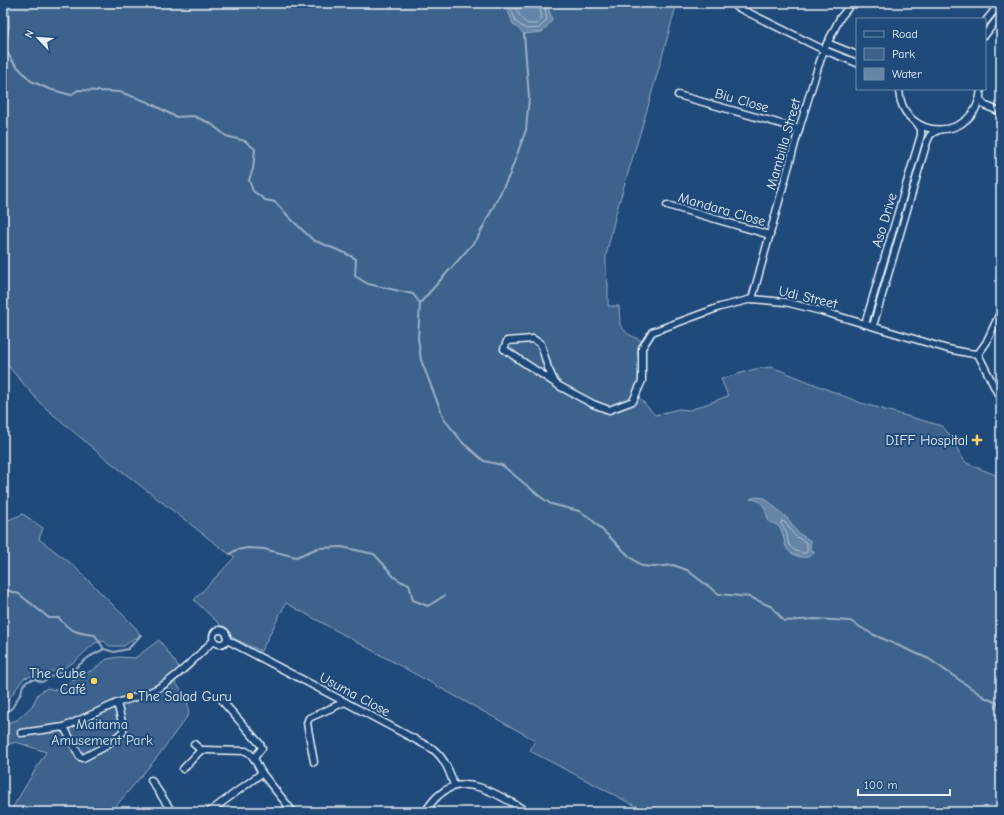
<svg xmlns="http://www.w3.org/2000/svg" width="1004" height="815" viewBox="0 0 1004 815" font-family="'Comic Neue',sans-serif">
	<rect width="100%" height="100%" fill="#1f4a7a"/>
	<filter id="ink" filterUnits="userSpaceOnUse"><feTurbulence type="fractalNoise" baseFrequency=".025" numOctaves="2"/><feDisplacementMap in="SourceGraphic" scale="8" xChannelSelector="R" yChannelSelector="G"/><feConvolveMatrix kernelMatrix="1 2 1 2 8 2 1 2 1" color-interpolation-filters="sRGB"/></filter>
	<g filter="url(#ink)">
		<g fill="#3c628c" stroke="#92aac2">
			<path d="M3,3H677L647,110L616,213L606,256V275L608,283V306H619L620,325L628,334L642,341L637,352L641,369L639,381L634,392L655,415L678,409L690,410L728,396L721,379L755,369L772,367L861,403L942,426L950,435L963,459L967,463L973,466L1001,477V812H647L530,751L535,740L286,603L261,651L235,639L194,600L235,557L225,551L101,455L41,404L3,360Z"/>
			<path d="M23,514L43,528L39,539L73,565L136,628L140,634L124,646H109L104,641L95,643L74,662L62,669L24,678L3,707V522Z"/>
			<path d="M159,640L184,674L174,681L187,697L189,714L158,756L111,812H10L46,752L16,742L3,746V724L17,720L32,706L38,694L47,688L55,690L94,669L107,659L119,657L135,658Z"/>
		</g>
		<g fill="#6685a7" stroke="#9ab0c7">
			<path d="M498,3H547L552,20C550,24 545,28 542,32L524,34L513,24L509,13Z"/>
			<path d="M756,497L765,498L789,520L798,533L811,541L810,549L815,552C811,557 806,558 801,557C778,552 789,537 778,526C776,524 772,523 769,522C765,510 765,500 750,499Z"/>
		</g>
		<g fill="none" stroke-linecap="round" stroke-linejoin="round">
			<g stroke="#b4c6d8" stroke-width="1">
				<path d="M503,3L512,11L516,22L526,29L539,28L547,20L544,3"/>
				<path d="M511,3C519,10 518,18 528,24H537L542,18L539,3"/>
				<path d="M782,521L786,523L795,536L807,543V551L806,553C799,554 790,549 788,542C787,539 788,535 786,532C785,529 783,526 781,524Z"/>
			</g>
			<g stroke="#9ab0c7" stroke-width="2">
				<path d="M8,3L9,26L5,49L13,62L31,81L49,89L71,95L78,90L120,92L148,102L176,117L193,116L210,123L226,136L245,141L255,149L253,169L249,180L253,191L265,200L275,202L291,219L313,240L345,253L356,259L355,276L368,284L413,294L420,303L418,338L421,360L444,419L463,443L484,461L502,465L542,498L551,504L579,511L589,517L629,556L642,566L654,567L673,565L687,570L700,580L719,594L750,597L772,607L784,621L815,619L850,621L872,634L929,659L984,697L1001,705"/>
				<path d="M420,303L477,239L509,176L526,130L529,97L524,34"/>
				<path d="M230,554L236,550L248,548L264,549L296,557L318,548L342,547L374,554L385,566L394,577L402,582L409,584L413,600L428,606L444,596"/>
				<path d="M3,589L19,594L49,618H59C70,632 78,633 95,635L104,649"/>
				<path d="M3,715L12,708L21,693L23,685L28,681L35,679L42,682L58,673L74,669L89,657L104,649L114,652L128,649L141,635"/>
			</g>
			<defs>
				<g id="street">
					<path d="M735,6L824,50L857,63"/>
					<path d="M985,22L1000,3"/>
					<path d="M985,35L1001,14"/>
					<path d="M827,43L857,55"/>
					<path d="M899,89C901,143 977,143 981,89"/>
					<path d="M678,95L799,129"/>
					<path d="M980,99L984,105L1001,112"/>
					<path d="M667,205L770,235"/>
					<path d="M752,299L799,129L818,67L824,50L840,18L852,3"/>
					<path d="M865,324L921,135V129L917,123"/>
					<path d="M873,326L926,145C929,136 930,133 939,130"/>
					<path d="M978,354L986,343L1001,311"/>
					<path d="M555,383L548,368L541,344L533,339L507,341L504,349L520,360L561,387L593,404L609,410L633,401L642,381V348L652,332L720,307L752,299L785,302L821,311L948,349L968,353L978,354L1001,400"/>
					<circle cx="220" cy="637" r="7"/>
					<path d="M227,640L345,702L433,749C445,759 450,772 454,786"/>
					<path d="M223,702L260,744L262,748L254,758"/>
					<path d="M64,727L80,757L83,758L104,747L123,732V726L117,703C131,698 147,695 160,687C179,676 197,656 213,641"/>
					<path d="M21,733L64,727L117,703"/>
					<path d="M194,744L201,750"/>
					<path d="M314,762L307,723L309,718L345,702"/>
					<path d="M183,769L201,750H204L246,751C255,755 257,766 262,773C271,785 281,797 290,808L292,812"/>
					<path d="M151,780L172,812"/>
					<path d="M209,812L262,773"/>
					<path d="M425,812C429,806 433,800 439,795C466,770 503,798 528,812"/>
				</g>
			</defs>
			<use href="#street" stroke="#e8f1f8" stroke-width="9"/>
			<use href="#street" stroke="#1f4a7a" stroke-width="6"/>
		</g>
	</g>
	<g fill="#ffd166" stroke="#1f4a7a" stroke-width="1.5">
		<path d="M975 434h4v4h4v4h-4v4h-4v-4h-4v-4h4z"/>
		<circle cx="94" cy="681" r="4"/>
		<circle cx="130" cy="696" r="4"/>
	</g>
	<g text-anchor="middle" stroke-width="4" stroke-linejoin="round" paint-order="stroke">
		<g font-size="14" fill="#e8f1f8" stroke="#1f4a7a">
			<text transform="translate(742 100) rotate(16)" y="5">Biu Close</text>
			<text transform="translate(783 144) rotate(-74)" y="5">Mambilla Street</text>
			<text transform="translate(722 209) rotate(16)" y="5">Mandara Close</text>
			<text transform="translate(884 220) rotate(-73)" y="5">Aso Drive</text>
			<text transform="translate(808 297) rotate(13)" y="5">Udi Street</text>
			<text transform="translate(355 694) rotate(28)" y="5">Usuma Close</text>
		</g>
		<g font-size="14" fill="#e8f1f8" stroke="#1f4a7a" text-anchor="end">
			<text x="968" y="445">DIFF Hospital</text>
			<text x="86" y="678">The Cube<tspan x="86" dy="16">Café</tspan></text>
			<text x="138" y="701" text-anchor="start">The Salad Guru</text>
		</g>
		<g font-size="14" fill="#d7e3ed" stroke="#1f4a7a">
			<text x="102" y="729">Maitama<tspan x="102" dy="16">Amusement Park</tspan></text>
		</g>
	</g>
	<rect width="1004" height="815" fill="none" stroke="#1f4a7a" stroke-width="16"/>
	<rect x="8" y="8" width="988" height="799" fill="none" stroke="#e8f1f8" stroke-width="1.5" filter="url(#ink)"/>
	<rect x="856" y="18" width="130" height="72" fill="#1f4a7a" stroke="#6f8dac"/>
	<rect x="864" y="31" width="20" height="6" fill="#1f4a7a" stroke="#6f8dac"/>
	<text x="892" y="38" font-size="12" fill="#e8f1f8">Road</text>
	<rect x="864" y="48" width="20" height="12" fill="#3c628c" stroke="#6f8dac"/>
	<text x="892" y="58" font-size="12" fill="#e8f1f8">Park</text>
	<rect x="864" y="68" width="20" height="12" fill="#6685a7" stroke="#6f8dac"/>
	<text x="892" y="78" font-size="12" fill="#e8f1f8">Water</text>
	<g transform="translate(38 38) rotate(295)" stroke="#1f4a7a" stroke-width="3" paint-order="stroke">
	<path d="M0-3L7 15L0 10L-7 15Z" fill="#e8f1f8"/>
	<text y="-6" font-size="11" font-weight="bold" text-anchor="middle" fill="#e8f1f8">N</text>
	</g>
	<path d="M858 789v6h92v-6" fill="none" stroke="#e8f1f8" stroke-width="2"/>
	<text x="864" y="789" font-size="12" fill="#e8f1f8" stroke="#1f4a7a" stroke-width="3" paint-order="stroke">100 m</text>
</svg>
